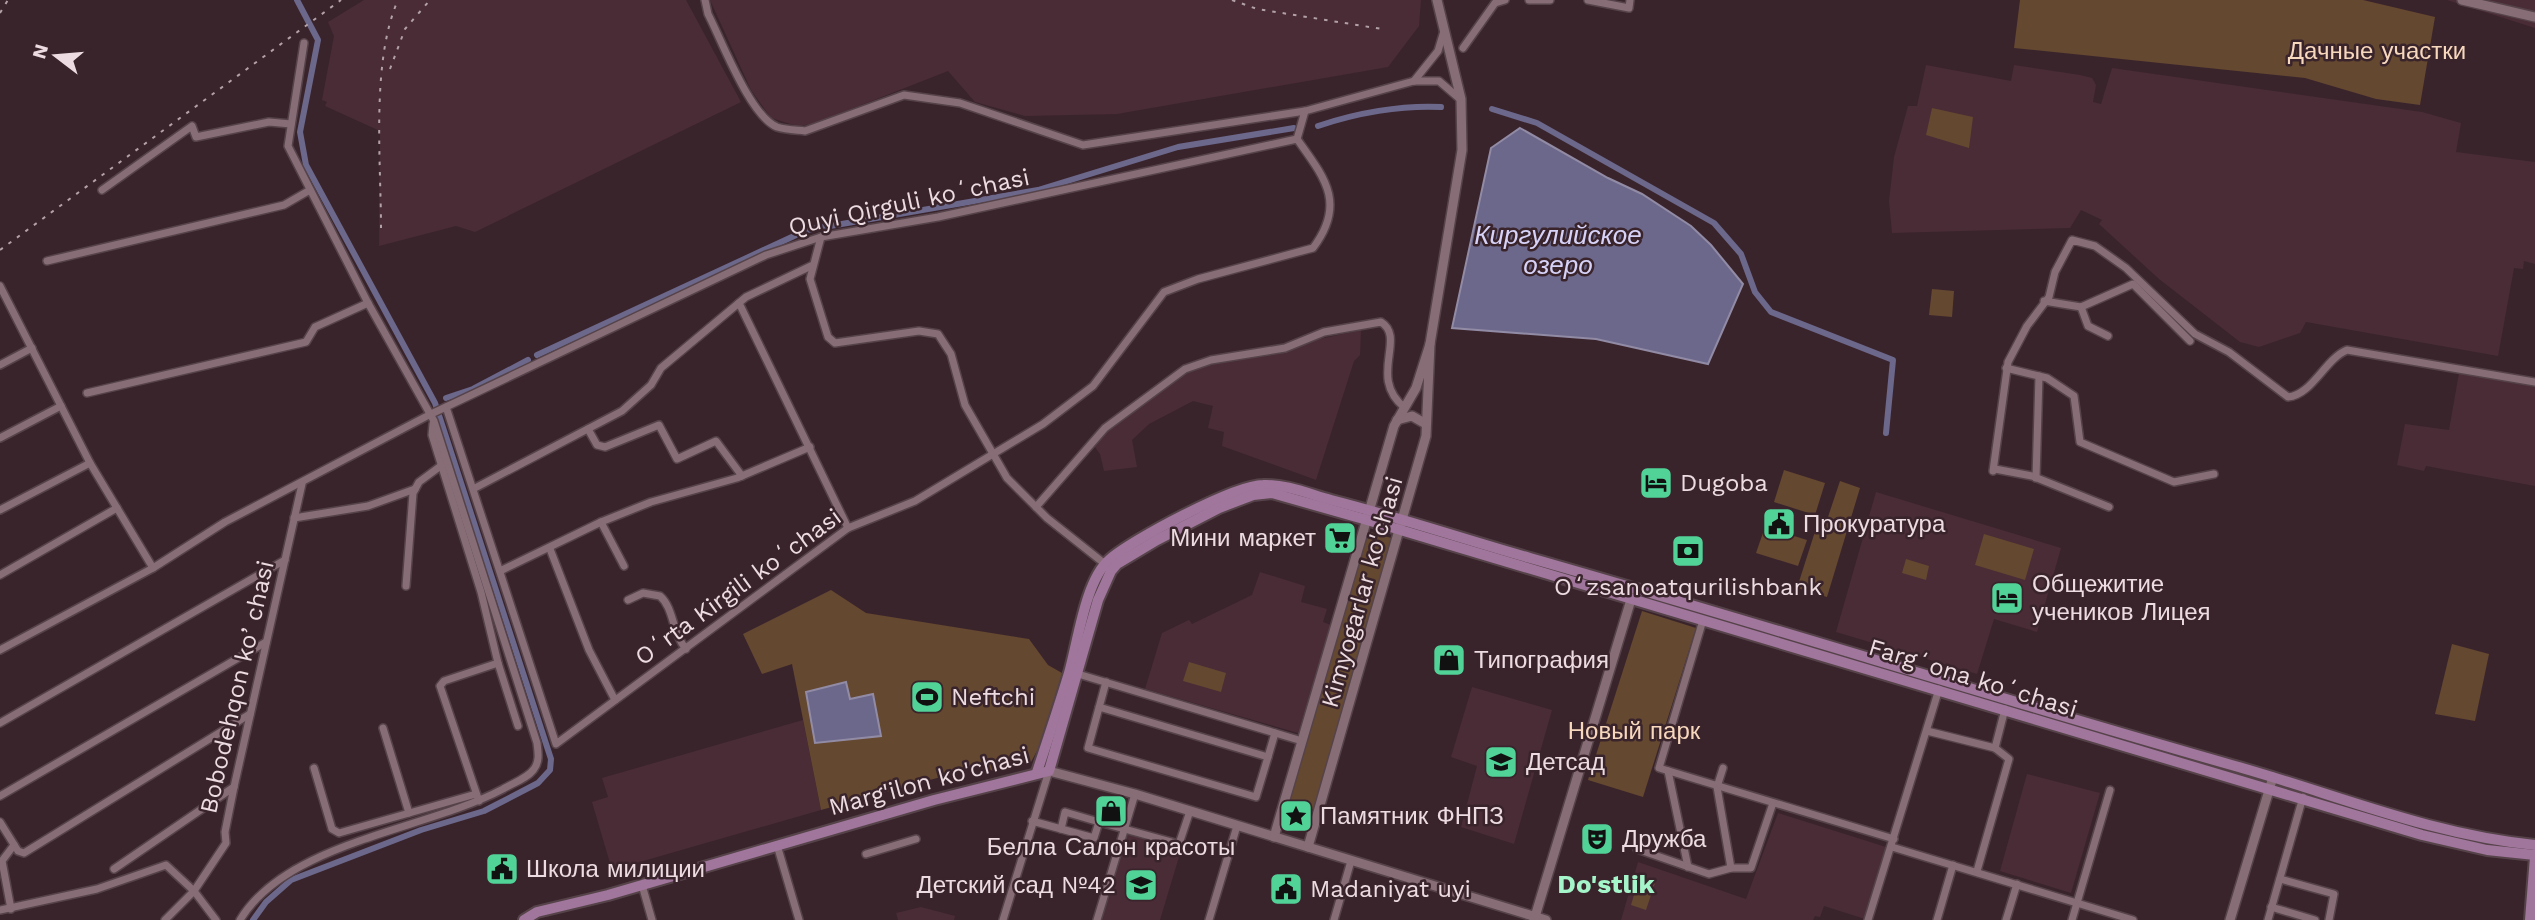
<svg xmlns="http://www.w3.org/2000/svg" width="2535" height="920" viewBox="0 0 2535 920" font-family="'Work Sans',sans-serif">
	<rect width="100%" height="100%" fill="#3a242c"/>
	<g fill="#492c36">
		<path d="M364,0H686L741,102L475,232L456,226L379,246L380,131L325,106L327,102L322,100L334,36L328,22Z"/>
		<path d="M710,0H1421L1419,26L1388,67L1117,114L1025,116L975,102L948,71L813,124L797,126L771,118L751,90Z"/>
		<path d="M2447,0H2535V28Z"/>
		<path d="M1926,65L2011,81L2014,65L2080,75L2092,78L2096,85L2093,102L2101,104L2112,68L2422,112L2461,123L2456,152L2535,162V264L2524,261L2523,269L2514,268L2498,356L2306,322L2300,333L2259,347L2240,342L2159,279L2099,224L2102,220L2081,210L2070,228L1892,233L1889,201L1894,157L1908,106H1917Z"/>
		<path d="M1361,330L1360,355L1354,361L1316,480L1222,446L1224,432L1208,428L1213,406L1193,401L1149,424L1132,440L1137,467L1104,471L1100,454L1092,443L1184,374L1214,362Z"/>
		<path d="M2459,373L2535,387V486L2426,466L2424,471L2397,465L2405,424L2449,430Z"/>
		<path d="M1876,492L2061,548L2037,632L1994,619L1977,674L1836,632Z"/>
		<path d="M1260,572L1305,586L1301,602L1327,609L1323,622L1331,625L1298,733L1145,689L1162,633L1189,620L1192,624L1252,595Z"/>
		<path d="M1472,687L1552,710L1514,844L1461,827L1477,766L1451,757Z"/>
		<path d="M803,720L821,810L612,870L592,802L608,797L602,778Z"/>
		<path d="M2027,774L2100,793L2071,893L2000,871Z"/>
		<path d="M1778,813L1886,847L1865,919L1824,906L1820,917L1815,916L1813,920H1621L1638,862L1746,899Z"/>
		<path d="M1126,834L1181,850L1160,920H1101Z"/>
		<path d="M921,907L955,916L954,920H898L896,913Z"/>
	</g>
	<g fill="#644830">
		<path d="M2020,0H2363L2435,17L2420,105L2376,99L2305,78L2014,48Z"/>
		<path d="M1932,108L1973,117L1969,148L1926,135Z"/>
		<path d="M1932,289L1954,291L1952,317L1929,315Z"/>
		<path d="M1784,470L1825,483L1815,515L1774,502Z"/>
		<path d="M1840,481L1860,488L1827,597L1797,588L1819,519L1827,520Z"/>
		<path d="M1765,527L1807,540L1798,566L1756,553Z"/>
		<path d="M1364,530L1398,540L1319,811L1284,802Z"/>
		<path d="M1984,534L2034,549L2025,580L1975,565Z"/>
		<path d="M1906,559L1929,566L1926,580L1902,573Z"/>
		<path d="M831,590L866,613L1029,639L1048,665L1062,673L1043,740L1031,762L995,771L977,767L821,810L792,664L762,674L743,634Z"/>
		<path d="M1642,611L1696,628L1643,797L1588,780Z"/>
		<path d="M2452,644L2489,654L2475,721L2435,714Z"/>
		<path d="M1189,662L1226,673L1221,692L1183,681Z"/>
		<path d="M1639,878L1655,883L1646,910L1631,905Z"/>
	</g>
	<g fill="#6c688b" stroke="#928ba5" stroke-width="2">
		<path d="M1520,128L1608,178L1642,194L1691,226L1711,245L1743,284L1708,364L1596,339L1452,328L1491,148Z"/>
		<path d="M846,682L850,699L873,694L881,736L815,743L806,692Z"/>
	</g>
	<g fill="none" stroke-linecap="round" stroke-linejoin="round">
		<g stroke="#6c688b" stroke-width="6">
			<path d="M1492,109L1537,123L1714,223L1741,254L1755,292L1771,312L1893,360L1886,433"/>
			<path d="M1318,126C1356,113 1401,105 1441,107"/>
			<path d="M537,355L807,230L1038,190L1178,147L1294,128"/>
			<path d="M446,398L473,389L528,360"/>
			<path d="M253,920L266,902L291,880L421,830L484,811L538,783L550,770L551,759L435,403L306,165L300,132L318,40L297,0"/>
		</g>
		<defs>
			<g id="minor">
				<path d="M705,0L708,14C722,41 750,116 777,127C786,130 796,130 805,131L904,95L960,103L1083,145L1305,111L1414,81H1439L1460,99"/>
				<path d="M1529,0H1550"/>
				<path d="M1588,0L1629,8L1630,0"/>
				<path d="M1463,48L1495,3L1505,0"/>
				<path d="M1414,81L1438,51L1444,31"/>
				<path d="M102,190L192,126L196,137L269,122L291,124"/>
				<path d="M821,237L810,279L828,337L835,343L919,331L938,334L951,354L965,405L1007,478L1047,518L1105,564"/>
				<path d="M47,261L284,205L310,190"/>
				<path d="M0,286L90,463L153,568"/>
				<path d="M2044,301L2081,307L2133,284L2190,341"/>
				<path d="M739,303L848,528"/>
				<path d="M2081,307L2088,326L2108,336"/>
				<path d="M0,365L32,348"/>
				<path d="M2006,368L2047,378L2074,396L2080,442L2174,482L2214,474"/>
				<path d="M87,393L306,342L315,327L368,303"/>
				<path d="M446,407L556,744L848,528L915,501L1043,424L1093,386L1164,292L1198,279L1313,248C1347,203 1324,177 1297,139"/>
				<path d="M433,424L432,435L481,592L498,663L444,681L440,686L479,801"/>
				<path d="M588,429L597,445L605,447L659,425L677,459L716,441L742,476"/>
				<path d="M0,438L61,406"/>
				<path d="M1995,469L2032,476L2109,507"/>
				<path d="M1993,471L2008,362L2027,326L2049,297L2055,272L2072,240L2095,246L2126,268L2195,334L2229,352L2288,397C2312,395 2325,359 2347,350L2535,382"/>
				<path d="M2036,478L2039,376"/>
				<path d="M475,488L622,411L651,385L661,368L746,297L811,266"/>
				<path d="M1036,507L1105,428L1185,369L1211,360L1285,348L1324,332L1381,322C1407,338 1367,378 1405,408"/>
				<path d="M0,510L90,463"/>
				<path d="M294,518L368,506L415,489"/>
				<path d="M601,522L624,566"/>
				<path d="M550,549L589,650L615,700"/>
				<path d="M500,571L601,522L651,502L737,478L810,447"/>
				<path d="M0,575L117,508"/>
				<path d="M406,586L413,493L419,482L442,465"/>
				<path d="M628,600L643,593L660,596C674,608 672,633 686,649"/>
				<path d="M1703,620L1659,768L1894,839"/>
				<path d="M0,650L153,568L225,522L429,415L766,255L821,237L938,217L1297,139L1305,111"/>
				<path d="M498,663L518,726"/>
				<path d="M1078,674L1302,741"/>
				<path d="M1099,707L1268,757L1256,797L1088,748L1106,682"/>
				<path d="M0,723L285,560"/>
				<path d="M383,728L409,813"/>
				<path d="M1927,731L1995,748L2005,709"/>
				<path d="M1268,757L1275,733"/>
				<path d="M314,768L332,829L339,833L476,794"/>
				<path d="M1668,771L1688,867"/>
				<path d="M0,796L266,642"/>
				<path d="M1032,821L1094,838L1099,822L1179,844L1190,811"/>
				<path d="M0,822L18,851L24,853L250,714"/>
				<path d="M1061,829L1065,812L1099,822"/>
				<path d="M777,845L799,920"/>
				<path d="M1892,847L2133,920"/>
				<path d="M1637,849L1709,874L1731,868L1717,787L1723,768"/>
				<path d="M866,854L916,839"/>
				<path d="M1731,868H1751L1773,803"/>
				<path d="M114,869L234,787"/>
				<path d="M1977,871L2009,759L1995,748"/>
				<path d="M2280,879L2334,894L2329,920"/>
				<path d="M642,885L652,920"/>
				<path d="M2271,907L2315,920"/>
				<path d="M11,909L2,861L14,845"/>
				<path d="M0,910L97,889L166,865L194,891L216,920"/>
				<path d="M165,920L194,891L226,843L225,832L234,787L302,484"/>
				<path d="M240,920C287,842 426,830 503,789C513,783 528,778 534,769C540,761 538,752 537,743L434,421L368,303L288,146L304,43"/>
				<path d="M1003,920L1049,771"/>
				<path d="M1097,920L1135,794"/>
				<path d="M1209,920L1237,826"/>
				<path d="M1334,920L1351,861"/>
				<path d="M1868,920L1939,689"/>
				<path d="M1937,920L1953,865"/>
				<path d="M2006,920L2017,884"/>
				<path d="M2072,920L2110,790"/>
				<path d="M2268,920L2303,797"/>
			</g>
			<g id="tertiary">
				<path d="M2462,0L2535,17"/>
				<path d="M1430,344L1462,150L1461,99L1437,0"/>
				<path d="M1397,420L1412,416L1426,424"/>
				<path d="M1049,771L1135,794L1546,920"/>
				<path d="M1274,837L1394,426L1416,388L1430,344L1426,436L1308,847"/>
				<path d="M1534,920L1633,593"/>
				<path d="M2230,920L2273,777"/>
			</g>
			<g id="primary">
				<path d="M1037,772C1048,739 1059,706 1069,673C1078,642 1085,581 1109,560C1131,540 1235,485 1263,485C1286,484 1309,494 1331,500C1398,517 1463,539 1530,558C1765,625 1999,699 2235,766C2335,794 2431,835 2535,845"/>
				<path d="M524,920L537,912L608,895L934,800L1049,771L1098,600L1111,571L1117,564L1157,540L1219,508L1253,495L1272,493L1367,520L2422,835L2487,850L2535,855"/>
				<path d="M2530,920L2535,857"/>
			</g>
		</defs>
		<use href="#minor" stroke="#56434a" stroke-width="10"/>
		<use href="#tertiary" stroke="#56434a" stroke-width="12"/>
		<use href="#primary" stroke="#56434a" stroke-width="14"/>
		<use href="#minor" stroke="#876d76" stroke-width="7"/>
		<use href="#tertiary" stroke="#876d76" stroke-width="9"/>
		<use href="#primary" stroke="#a0769c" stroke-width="10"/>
		<g stroke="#b3a1a7" stroke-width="2" stroke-dasharray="3.5 7" stroke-linecap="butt">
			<path d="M1232,0L1257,9L1382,29"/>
			<path d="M0,13L8,0"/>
			<path d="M390,69L405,29L430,0"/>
			<path d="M381,228C381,161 371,61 398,0"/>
			<path d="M0,250L341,0"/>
		</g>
	</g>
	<defs>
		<symbol id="hotel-square" viewBox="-11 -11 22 22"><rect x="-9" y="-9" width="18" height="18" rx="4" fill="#51d398" stroke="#3a242c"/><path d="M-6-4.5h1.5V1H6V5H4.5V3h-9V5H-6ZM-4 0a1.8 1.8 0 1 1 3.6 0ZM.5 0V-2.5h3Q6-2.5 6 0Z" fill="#111"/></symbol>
		<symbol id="civic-square" viewBox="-11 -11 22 22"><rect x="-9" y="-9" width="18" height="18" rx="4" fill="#51d398" stroke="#3a242c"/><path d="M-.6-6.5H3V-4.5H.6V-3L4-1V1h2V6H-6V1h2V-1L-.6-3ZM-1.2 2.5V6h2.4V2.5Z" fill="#111"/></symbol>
		<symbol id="supermarket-square" viewBox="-11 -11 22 22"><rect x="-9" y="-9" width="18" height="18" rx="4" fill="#51d398" stroke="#3a242c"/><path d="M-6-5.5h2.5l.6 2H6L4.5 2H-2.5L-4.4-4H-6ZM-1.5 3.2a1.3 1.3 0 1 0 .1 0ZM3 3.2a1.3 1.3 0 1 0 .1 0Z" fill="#111"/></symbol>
		<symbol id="bank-square" viewBox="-11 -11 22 22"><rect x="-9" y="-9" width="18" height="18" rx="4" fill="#51d398" stroke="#3a242c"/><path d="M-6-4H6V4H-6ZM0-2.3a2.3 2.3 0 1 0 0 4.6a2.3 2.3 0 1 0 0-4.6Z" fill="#111"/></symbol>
		<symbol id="shop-square" viewBox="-11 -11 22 22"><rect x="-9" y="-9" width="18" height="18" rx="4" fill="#51d398" stroke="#3a242c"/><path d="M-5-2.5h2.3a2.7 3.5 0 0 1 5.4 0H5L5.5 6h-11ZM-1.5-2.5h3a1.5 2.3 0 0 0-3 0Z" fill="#111"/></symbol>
		<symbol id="stadium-square" viewBox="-11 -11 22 22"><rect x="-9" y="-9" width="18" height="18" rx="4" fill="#51d398" stroke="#3a242c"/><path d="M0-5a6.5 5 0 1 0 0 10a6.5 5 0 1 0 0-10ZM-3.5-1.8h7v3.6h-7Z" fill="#111"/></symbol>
		<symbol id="school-square" viewBox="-11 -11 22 22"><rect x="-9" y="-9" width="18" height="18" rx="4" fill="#51d398" stroke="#3a242c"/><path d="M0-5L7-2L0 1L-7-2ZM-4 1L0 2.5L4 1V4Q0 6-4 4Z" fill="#111"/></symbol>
		<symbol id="sight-square" viewBox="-11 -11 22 22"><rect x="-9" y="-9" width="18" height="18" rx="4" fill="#51d398" stroke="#3a242c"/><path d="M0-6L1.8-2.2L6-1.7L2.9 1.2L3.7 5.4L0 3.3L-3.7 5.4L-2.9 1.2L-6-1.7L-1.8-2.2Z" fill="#111"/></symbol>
		<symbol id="theatre-square" viewBox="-11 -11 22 22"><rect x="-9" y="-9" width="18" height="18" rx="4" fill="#51d398" stroke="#3a242c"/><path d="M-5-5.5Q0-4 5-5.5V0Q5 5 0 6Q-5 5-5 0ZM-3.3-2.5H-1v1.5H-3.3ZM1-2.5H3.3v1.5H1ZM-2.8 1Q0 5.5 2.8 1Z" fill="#111"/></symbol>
	</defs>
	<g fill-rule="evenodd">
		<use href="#hotel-square" x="1637" y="464" width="38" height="38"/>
		<use href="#civic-square" x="1760" y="505" width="38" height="38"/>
		<use href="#supermarket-square" x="1321" y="519" width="38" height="38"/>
		<use href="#bank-square" x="1669" y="532" width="38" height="38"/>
		<use href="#hotel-square" x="1988" y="579" width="38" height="38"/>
		<use href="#shop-square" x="1430" y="641" width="38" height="38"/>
		<use href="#stadium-square" x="908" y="678" width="38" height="38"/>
		<use href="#school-square" x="1482" y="743" width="38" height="38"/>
		<use href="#shop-square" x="1092" y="792" width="38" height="38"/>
		<use href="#sight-square" x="1277" y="797" width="38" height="38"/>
		<use href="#theatre-square" x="1578" y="820" width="38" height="38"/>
		<use href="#civic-square" x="483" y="850" width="38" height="38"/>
		<use href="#school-square" x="1122" y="866" width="38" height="38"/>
		<use href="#civic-square" x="1267" y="870" width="38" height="38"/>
	</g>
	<g text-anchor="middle" stroke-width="5" stroke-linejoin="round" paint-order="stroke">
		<g font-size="24" fill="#f8d8bd" stroke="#3a242c">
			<text x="2377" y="59">Дачные участки</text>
			<text x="1634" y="739">Новый парк</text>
		</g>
		<g font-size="24" fill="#ecdce1" stroke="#3a242c">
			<text transform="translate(909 202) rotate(-12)" y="8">Quyi Qirguli koʻchasi</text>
			<text transform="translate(738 587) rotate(-36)" y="8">Oʻrta Kirgili koʻchasi</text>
			<text transform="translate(1362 592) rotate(-74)" y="8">Kimyogarlar ko'chasi</text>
			<text transform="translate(1973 678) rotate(17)" y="8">Fargʻona koʻchasi</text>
			<text transform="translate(237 687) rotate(-77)" y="8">Bobodehqon koʼchasi</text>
			<text transform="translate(929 781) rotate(-15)" y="8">Marg'ilon ko'chasi</text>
		</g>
		<g font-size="24" fill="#ecdce1" stroke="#3a242c" text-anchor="start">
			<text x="1680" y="491">Dugoba</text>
			<text x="1803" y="532">Прокуратура</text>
			<text x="1316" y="546" text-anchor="end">Мини маркет</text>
			<text x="2032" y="592">Общежитие<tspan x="2032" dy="28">учеников Лицея</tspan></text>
			<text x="1688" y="595" text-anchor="middle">Oʻzsanoatqurilishbank</text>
			<text x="1474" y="668">Типография</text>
			<text x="951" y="705">Neftchi</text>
			<text x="1526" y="770">Детсад</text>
			<text x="1320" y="824">Памятник ФНПЗ</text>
			<text x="1622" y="847">Дружба</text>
			<text x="1111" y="855" text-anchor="middle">Белла Салон красоты</text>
			<text x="526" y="877">Школа милиции</text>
			<text x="1116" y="893" text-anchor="end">Детский сад №42</text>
			<text x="1310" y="897">Madaniyat uyi</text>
		</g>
		<g font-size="26" font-style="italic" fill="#d7d3f8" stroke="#3a242c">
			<text x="1558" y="244">Киргулийское<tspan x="1558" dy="30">озеро</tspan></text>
		</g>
		<g font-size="26" font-weight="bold" fill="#a4f6ca" stroke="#3a242c">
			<text x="1606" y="893">Do'stlik</text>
		</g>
	</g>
	<g transform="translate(56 56) rotate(286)" stroke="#3a242c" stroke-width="5" paint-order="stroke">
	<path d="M0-5L12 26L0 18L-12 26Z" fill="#ecdce1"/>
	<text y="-10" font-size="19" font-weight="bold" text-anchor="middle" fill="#ecdce1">N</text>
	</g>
</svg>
